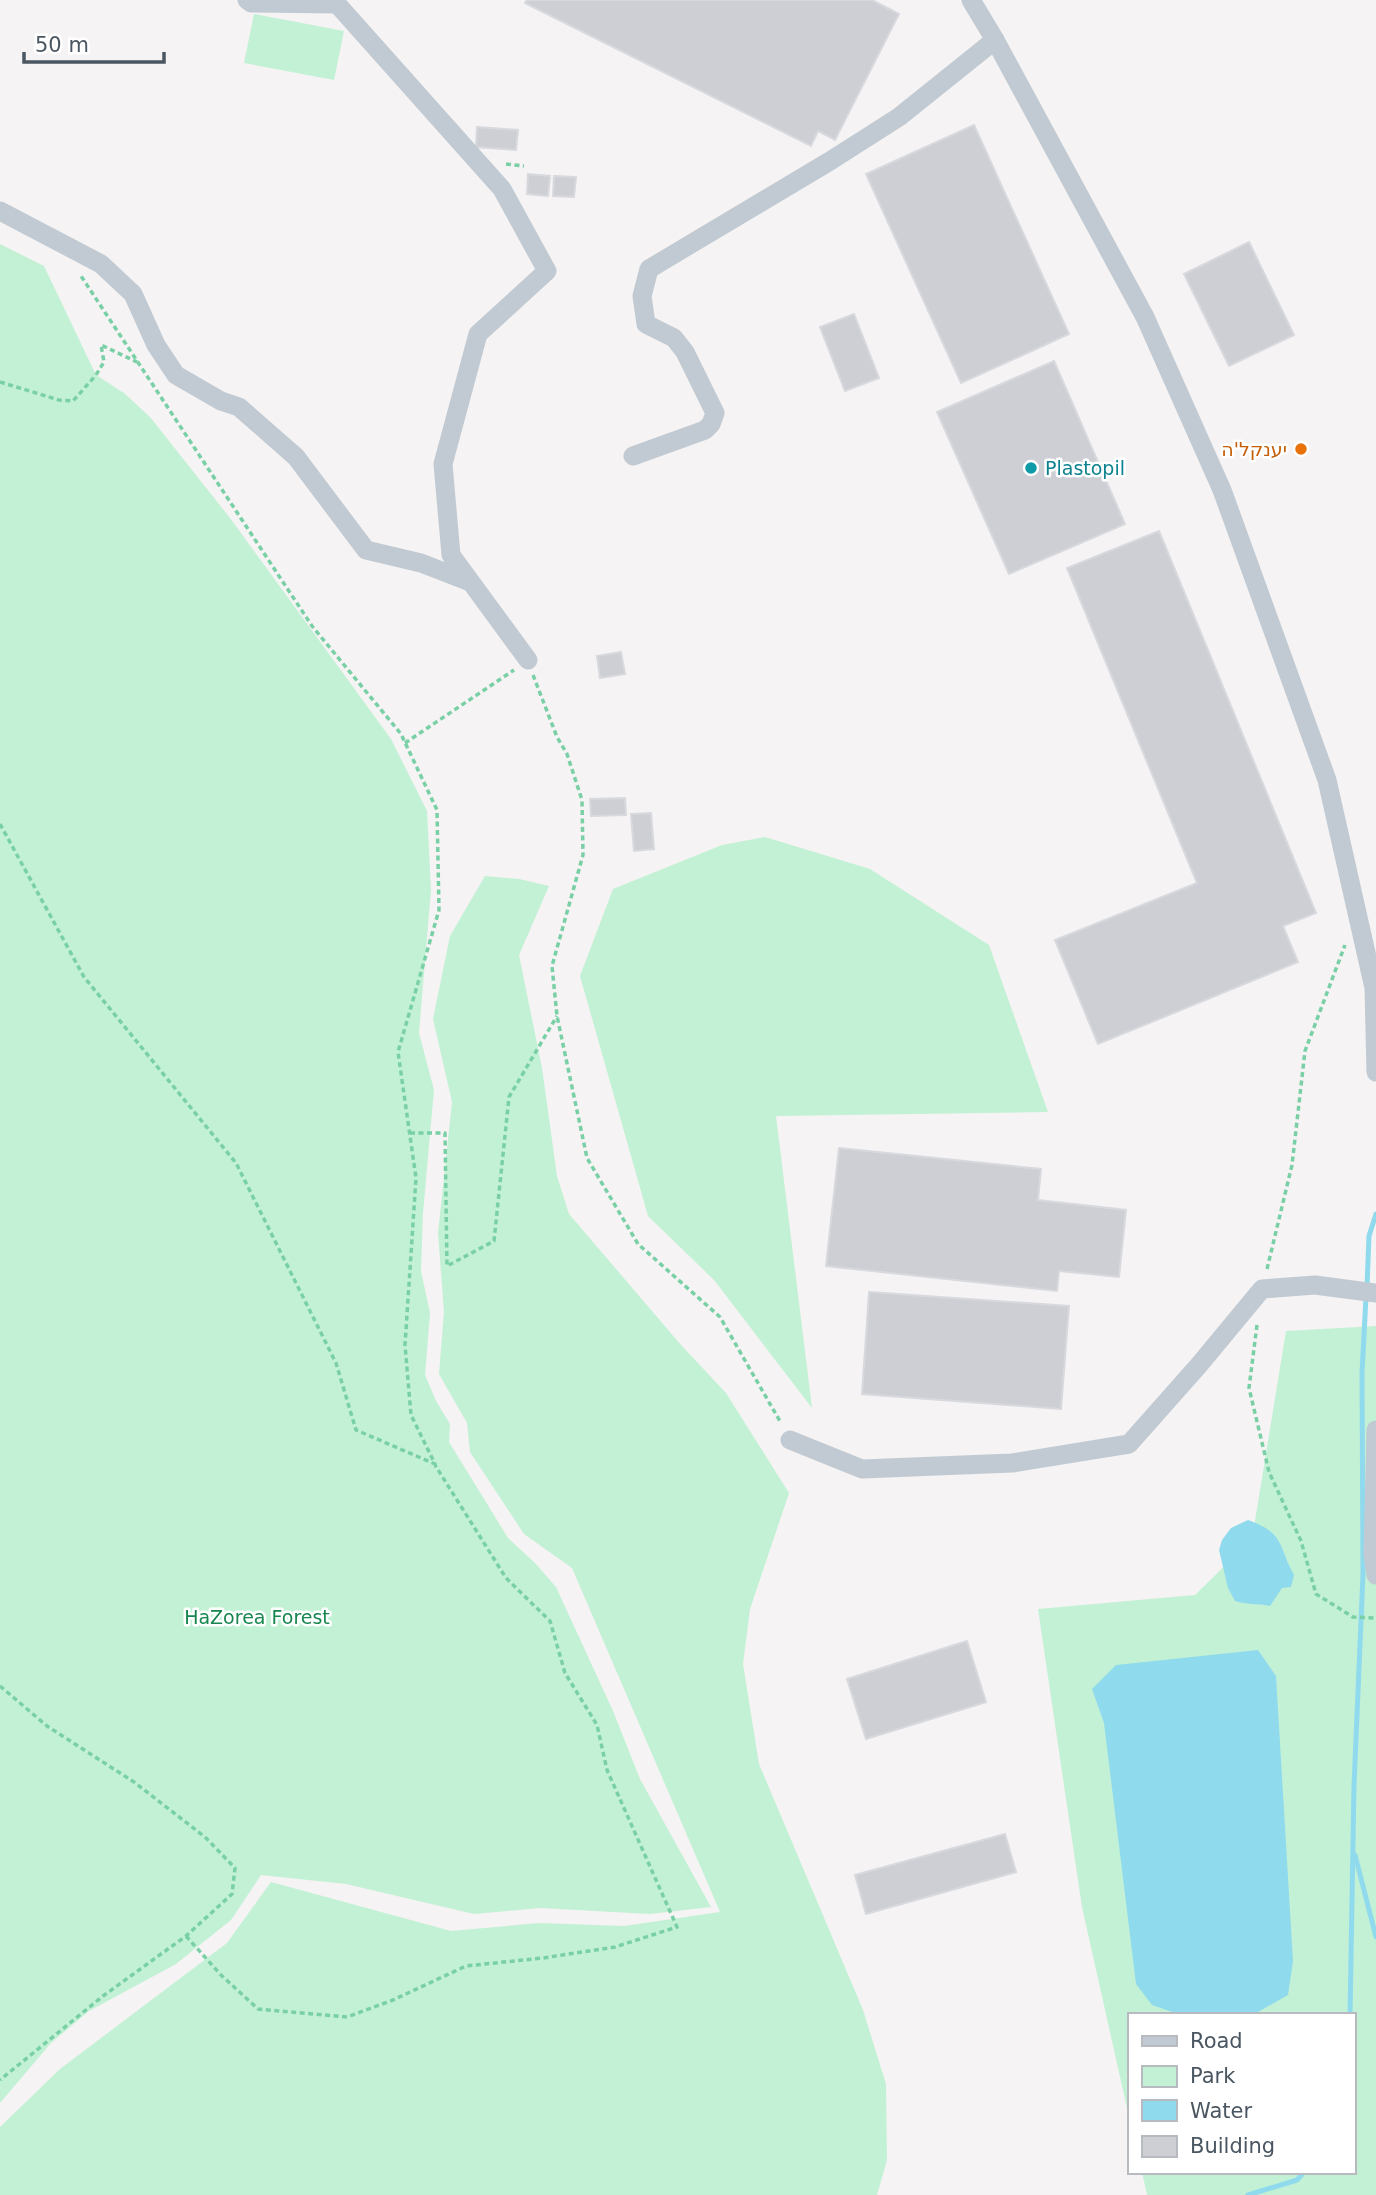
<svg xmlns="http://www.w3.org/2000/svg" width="1376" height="2195" viewBox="0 0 1376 2195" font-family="'DejaVu Sans',Heebo,sans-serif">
	<rect width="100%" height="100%" fill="#f5f3f3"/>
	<g fill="#c3f1d5">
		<path d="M254,14L344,31L334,80L244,63Z"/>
		<path d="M0,244L44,266L96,375L124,393L150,417L230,518L391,739L427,811L431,890L419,1033L434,1090L423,1213L421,1271L430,1313L425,1375L436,1401L450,1424L449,1442L508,1538L535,1563L556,1587L613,1711L640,1779L711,1907L650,1914L540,1908L474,1914L346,1884L261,1875L231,1920L176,1964L89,2011L51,2043L0,2103Z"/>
		<path d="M765,837L870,869L989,945L1048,1112L776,1116L812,1408L714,1280L648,1216L580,976L613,889L722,845Z"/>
		<path d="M485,876L519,879L549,886L519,955L542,1068L557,1176L569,1214L681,1345L726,1393L789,1493L750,1609L743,1664L759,1764L863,2010L886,2084L887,2160L877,2195H0V2127L60,2069L227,1943L271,1882L451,1931L539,1923L624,1926L720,1912L572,1568L524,1534L470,1452L467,1423L439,1374L444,1312L438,1233L452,1102L433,1019L450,936Z"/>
		<path d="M1376,1326V2195H1147L1142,2172H1353V2015H1129V2117L1082,1907L1038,1609L1195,1595L1252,1539L1286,1331Z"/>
	</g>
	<g fill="#90daee">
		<path d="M1248,1520C1285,1533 1278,1546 1294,1575L1291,1587L1282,1588L1270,1606C1257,1603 1247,1605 1235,1601L1228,1588L1219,1550L1222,1540L1231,1528Z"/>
		<path d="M1258,1650L1276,1676L1293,1961L1288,1995L1258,2012L1181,2015L1152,2005L1136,1984L1104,1723L1092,1689L1116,1665Z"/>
	</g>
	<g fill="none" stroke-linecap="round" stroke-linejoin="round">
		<g stroke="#90daee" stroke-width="5">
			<path d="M1367,1287L1369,1236L1376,1214"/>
			<path d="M1355,1855L1376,1937"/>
			<path d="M1350,2015L1354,1786L1363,1574L1362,1373L1366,1297"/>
			<path d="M1248,2195L1297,2180L1304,2172"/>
		</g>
	</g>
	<g fill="#cdcfd5" stroke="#d7d9de" stroke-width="2">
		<path d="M527,0H872L899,14L835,140L818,131L811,146L525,3Z"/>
		<path d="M974,125L1069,334L961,383L866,174Z"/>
		<path d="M477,127L518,130L516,150L476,147Z"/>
		<path d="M528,174L550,176L548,196L527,194Z"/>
		<path d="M554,176L576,177L574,197L553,196Z"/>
		<path d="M1249,242L1294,335L1229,366L1184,274Z"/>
		<path d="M854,314L879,378L845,391L820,327Z"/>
		<path d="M1054,361L1125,524L1009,574L937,412Z"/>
		<path d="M1159,531L1316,913L1283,926L1298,962L1098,1044L1055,940L1197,883L1067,568Z"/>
		<path d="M621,652L625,674L600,678L597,656Z"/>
		<path d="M625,798L626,815L591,816L590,799Z"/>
		<path d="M651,813L654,849L634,851L631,814Z"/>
		<path d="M839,1148L1041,1169L1038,1200L1126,1210L1119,1277L1059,1271L1057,1291L826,1266Z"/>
		<path d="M869,1292L1069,1306L1061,1409L862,1394Z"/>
		<path d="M967,1641L986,1702L866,1739L847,1679Z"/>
		<path d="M1005,1834L1016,1872L866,1914L855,1875Z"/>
	</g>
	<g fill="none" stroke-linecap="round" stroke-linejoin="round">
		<g stroke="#7ad0a6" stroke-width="3.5" stroke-dasharray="5 3.5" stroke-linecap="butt">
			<path d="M506,164L524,166"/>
			<path d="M0,382L59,400L73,401L96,375L104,362L101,345L137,362"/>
			<path d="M533,675L557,737L567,754L582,800L583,855L552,966L557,1016L587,1158L638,1244L720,1317L781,1423"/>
			<path d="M405,743L514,670"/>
			<path d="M0,824L84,977L236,1163L336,1363L356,1430L435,1464L411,1415L405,1345L416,1178L398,1052L439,910L437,810L401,734L312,626L81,276"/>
			<path d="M410,1133H445L447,1266L494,1241L509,1097L557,1016"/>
			<path d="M1267,1269L1292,1165L1305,1051L1345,945"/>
			<path d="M1257,1325L1249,1388L1269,1472L1301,1541L1316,1594L1353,1617L1376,1618"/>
			<path d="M0,1686L47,1726L134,1782L205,1837L235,1868L232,1894L186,1936L103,1996L0,2080"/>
			<path d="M186,1936L221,1975L258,2009L347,2017L393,2000L466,1966L543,1958L615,1947L677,1927L607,1770L597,1725L565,1673L550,1621L506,1578L435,1465"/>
		</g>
		<g stroke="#c1cad2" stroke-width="19">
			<path d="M247,0L251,3L337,4"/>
			<path d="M337,0V4L502,189L547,271L478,334L443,464L451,555L528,660"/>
			<path d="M971,0L995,40L1145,317L1222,490L1327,780L1374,988L1376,1072"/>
			<path d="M0,211L101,264L133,294L156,345L176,375L221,401L239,407L296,457L366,550L421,563L470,582"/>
			<path d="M633,456L705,430L711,424L715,413L685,352L674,338L646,324L642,296L649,269L830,161L899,117L995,40"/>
			<path d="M1376,1430L1373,1555L1376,1575"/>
			<path d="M790,1440L862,1469L1012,1463L1129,1444L1199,1365L1262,1289L1315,1285L1376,1293"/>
		</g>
	</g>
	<circle fill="#e8710a" stroke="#fff" stroke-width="2.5" cx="1301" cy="449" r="7"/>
	<circle fill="#0f9aa8" stroke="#fff" stroke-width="2.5" cx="1031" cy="468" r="7"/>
	<g text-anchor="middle" stroke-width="5" stroke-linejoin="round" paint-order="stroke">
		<g font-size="19" fill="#c56008" stroke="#fff" text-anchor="end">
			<text x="1287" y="456">יענקל'ה</text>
		</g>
		<g font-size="19" fill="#0d838f" stroke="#fff" text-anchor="start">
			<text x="1045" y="475">Plastopil</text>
		</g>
		<g font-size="19" fill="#17864f" stroke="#fff">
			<text x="257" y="1624">HaZorea Forest</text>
		</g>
	</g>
	<rect x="1128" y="2013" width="228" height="161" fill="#ffffff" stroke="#b7bbc0" stroke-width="2"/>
	<rect x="1142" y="2036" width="35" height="10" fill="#c1cad2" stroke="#b7bbc0" stroke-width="2"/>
	<text x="1190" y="2048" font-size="21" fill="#4a5661">Road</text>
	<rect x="1142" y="2066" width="35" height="21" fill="#c3f1d5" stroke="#b7bbc0" stroke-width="2"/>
	<text x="1190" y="2083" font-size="21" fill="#4a5661">Park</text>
	<rect x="1142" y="2100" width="35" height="21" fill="#90daee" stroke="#b7bbc0" stroke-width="2"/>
	<text x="1190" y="2118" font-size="21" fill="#4a5661">Water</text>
	<rect x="1142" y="2136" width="35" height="21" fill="#cdcfd5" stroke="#b7bbc0" stroke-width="2"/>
	<text x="1190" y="2153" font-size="21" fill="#4a5661">Building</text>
	<path d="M24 52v10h140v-10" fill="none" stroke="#4a5661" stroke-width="3.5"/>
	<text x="35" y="52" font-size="21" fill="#4a5661" stroke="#ffffff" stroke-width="5" paint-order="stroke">50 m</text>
</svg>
